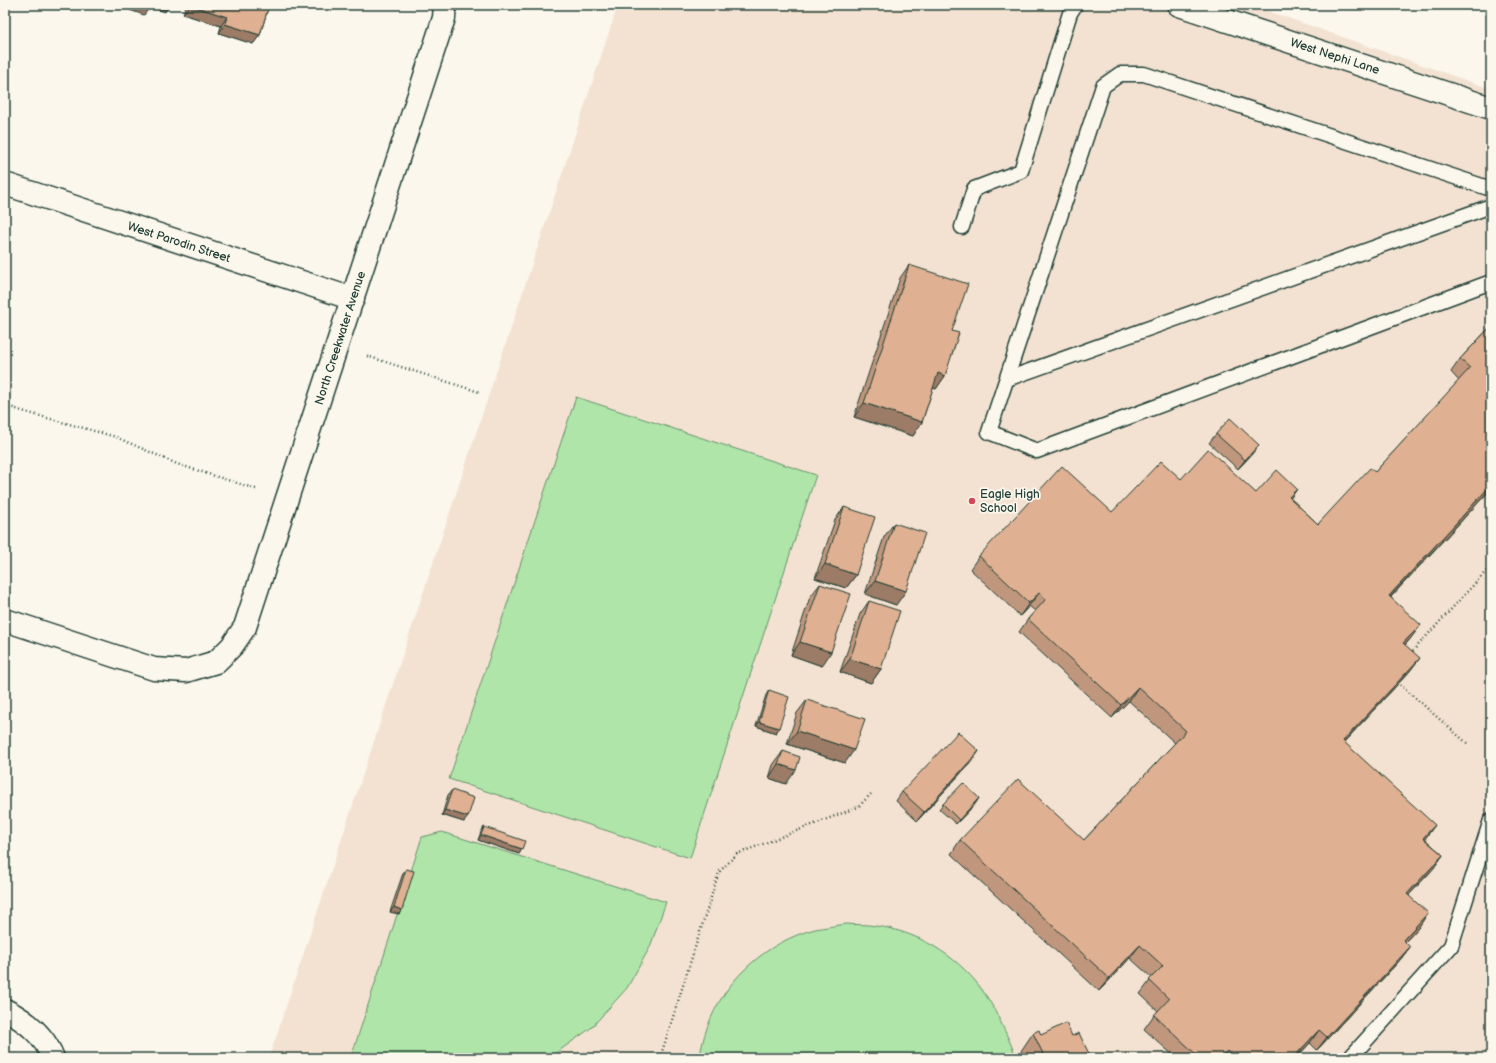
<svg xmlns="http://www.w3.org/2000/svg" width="1496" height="1063" viewBox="0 0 1496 1063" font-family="'Balsamiq Sans',sans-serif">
	<rect width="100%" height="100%" fill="#fbf7ec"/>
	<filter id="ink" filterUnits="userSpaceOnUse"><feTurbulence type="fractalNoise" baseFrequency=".025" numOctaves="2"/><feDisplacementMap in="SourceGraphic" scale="8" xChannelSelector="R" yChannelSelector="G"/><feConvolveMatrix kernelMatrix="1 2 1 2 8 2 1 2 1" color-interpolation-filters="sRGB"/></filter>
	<g filter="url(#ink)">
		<path fill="#f3e2d1" d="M618,5H1251L1491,89V1058H269Z"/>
		<g fill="#afe5a8" stroke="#67916e">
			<path d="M576,397L816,475L690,858L449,779Z"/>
			<path d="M442,832L666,902L650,947L627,988L591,1028L549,1058H351L422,837Z"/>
			<path d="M846,924C856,925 866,924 876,926C916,931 956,955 980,987C996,1008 1006,1034 1017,1058H699C702,1048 703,1038 707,1028C724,980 766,942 815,929C825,927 836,926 846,924Z"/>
		</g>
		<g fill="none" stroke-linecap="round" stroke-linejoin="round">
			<defs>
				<g id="lane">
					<path d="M1491,189L1144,74H1120L1103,86L989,432L1037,451L1491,282"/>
					<path d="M962,227L974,189L1021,171L1070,13L1075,5"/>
					<path d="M1007,379L1491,206"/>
					<path d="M1350,1058L1451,946L1491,820"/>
				</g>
				<g id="street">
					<path d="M1179,5L1491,108"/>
					<path d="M5,184L353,299"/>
					<path d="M5,620L154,669L186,671L216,662L232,646L245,627L444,18L445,5"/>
					<path d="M5,1010C27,1021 44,1035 53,1058"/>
				</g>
			</defs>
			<use href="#lane" stroke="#1f3d34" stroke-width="17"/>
			<use href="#street" stroke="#1f3d34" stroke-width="25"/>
			<g stroke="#1f3d34" stroke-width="2.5" stroke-dasharray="1 3" stroke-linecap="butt">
				<path d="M367,356L479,392"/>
				<path d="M5,405L22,411L116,437L177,464L256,489"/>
				<path d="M1410,654L1491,566"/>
				<path d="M1397,682L1468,744"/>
				<path d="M660,1058L719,872L737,854L858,807L871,794"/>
			</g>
			<use href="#lane" stroke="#fbf7ec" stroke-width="14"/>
			<use href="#street" stroke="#fbf7ec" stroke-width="22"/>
		</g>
		<g fill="#c0977d" stroke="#1f3d34">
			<path d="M186,5H269L260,35L253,44L219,33L221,26L183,14Z"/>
			<path d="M909,265L952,331L945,376L936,389L933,388L922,422L913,436L854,417L900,278Z"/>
			<path d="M1491,326V489L1391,597L1411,638L1405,645L1410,671L1344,742L1425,839L1443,855L1433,869L1409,895L1419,927L1405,942L1410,947L1400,960L1317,1050L1310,1043L1296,1058H1176L1144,1029L1154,1015L1158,1011L1140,994L1152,978L1130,958L1099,991L951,854L960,840H1084L1175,743L1129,701L1112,718L1019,632L1028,619L1035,611L1029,606L1020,616L970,569L979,556L1112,512L1181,479L1256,493L1297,489L1290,498L1318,524L1375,472L1459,381L1451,372L1460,359Z"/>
			<path d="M1216,434L1252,454L1238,469L1209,443Z"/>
			<path d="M844,507L856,575L846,588L815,578L835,520Z"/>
			<path d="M894,523L896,605L865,594L884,537Z"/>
			<path d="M820,584L822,666L791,655L810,597Z"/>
			<path d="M869,601L881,669L871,683L840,672L860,614Z"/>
			<path d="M769,690L779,728L776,733L756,726L766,695Z"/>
			<path d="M807,700L845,763L787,744L797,713Z"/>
			<path d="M783,751L786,784L769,778L773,765Z"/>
			<path d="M973,760L917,821L896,801L902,792Z"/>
			<path d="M452,790L464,822L442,815L448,795Z"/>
			<path d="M976,803L956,824L939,809L943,804Z"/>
			<path d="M484,827L522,849L519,854L478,840L481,832Z"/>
			<path d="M406,869L402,910L399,914L390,912L403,873Z"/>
			<path d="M1033,1033L1041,1035L1072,1036L1091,1058H1025L1021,1051Z"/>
		</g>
		<g fill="#9c7b66" stroke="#1f3d34">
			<path d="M115,5H169L165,12L150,7L144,15Z"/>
			<path d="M190,5L227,17L221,26L183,14Z"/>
			<path d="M225,24L260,35L253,44L219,33Z"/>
			<path d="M938,373L945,376L936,389L929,387Z"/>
			<path d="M864,403L922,422L913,436L854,417Z"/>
			<path d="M1259,445L1252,454L1238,469L1245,460Z"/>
			<path d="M1491,485V489L1379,609L1389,596Z"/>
			<path d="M1297,489L1288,502L1289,497Z"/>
			<path d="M825,564L856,575L846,588L815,578Z"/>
			<path d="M875,581L906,591L896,605L865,594Z"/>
			<path d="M1039,593L1029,606L1020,616L1029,603Z"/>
			<path d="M1421,625L1411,638L1394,657L1403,643Z"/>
			<path d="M800,642L831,652L822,666L791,655Z"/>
			<path d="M1420,658L1410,671L1333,754L1343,741Z"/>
			<path d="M850,659L881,669L871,683L840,672Z"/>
			<path d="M1138,687L1129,701L1112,718L1121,705Z"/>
			<path d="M759,722L779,728L776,733L756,726Z"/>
			<path d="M797,731L854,750L845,763L787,744Z"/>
			<path d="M979,751L973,760L917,821L924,812Z"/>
			<path d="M778,764L796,770L786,784L769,778Z"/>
			<path d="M979,798L976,803L956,824L959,820Z"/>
			<path d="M445,810L468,817L464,822L442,815Z"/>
			<path d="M1435,825L1425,839L1413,851L1423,838Z"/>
			<path d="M481,835L522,849L519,854L478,840Z"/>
			<path d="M1443,855L1433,869L1398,907L1407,894Z"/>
			<path d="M394,907L402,910L399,914L390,912Z"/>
			<path d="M1428,913L1419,927L1394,954L1403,940Z"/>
			<path d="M1140,945L1130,958L1099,991L1109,978Z"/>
			<path d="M1410,947L1400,960L1317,1050L1327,1037Z"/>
			<path d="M1319,1030L1310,1043L1296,1058H1293Z"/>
		</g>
		<g fill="#dfb091" stroke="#1f3d34">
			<path d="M190,5H269L260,35L225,24L227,17Z"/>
			<path d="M909,265L968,284L952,331L959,333L945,376L938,373L922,422L864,403Z"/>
			<path d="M1491,326V485L1389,596L1421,625L1403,643L1420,658L1343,741L1435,825L1423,838L1443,855L1407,894L1428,913L1403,940L1410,947L1327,1037L1319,1030L1293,1058H1235L1227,1051L1220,1058H1200L1154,1015L1169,999L1149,980L1163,966L1140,945L1109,978L960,840L1018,779L1084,840L1186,731L1138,687L1121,705L1028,619L1046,599L1039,593L1029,603L979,556L1062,466L1112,512L1161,461L1181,479L1208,449L1256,493L1277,470L1297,489L1289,497L1318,524L1370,468L1375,472L1470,368L1460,359Z"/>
			<path d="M1230,418L1259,445L1245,460L1216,434Z"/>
			<path d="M844,507L875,517L856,575L825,564Z"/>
			<path d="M894,523L925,533L906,591L875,581Z"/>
			<path d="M820,584L851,594L831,652L800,642Z"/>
			<path d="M869,601L900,611L881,669L850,659Z"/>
			<path d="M769,690L789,697L779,728L759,722Z"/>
			<path d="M807,700L865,719L854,750L797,731Z"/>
			<path d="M958,732L979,751L924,812L902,792Z"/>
			<path d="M783,751L800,757L796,770L778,764Z"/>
			<path d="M963,783L979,798L959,820L943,804Z"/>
			<path d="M452,790L474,798L468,817L445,810Z"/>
			<path d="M484,827L525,841L522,849L481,835Z"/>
			<path d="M406,869L414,871L402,910L394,907Z"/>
			<path d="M1066,1023L1072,1036L1079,1033L1091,1058H1045L1033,1033L1039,1030L1041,1035Z"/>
		</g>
	</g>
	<circle fill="#d1495b" stroke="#fbf7ec" stroke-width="1.5" cx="972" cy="501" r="4"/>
	<g text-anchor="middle" stroke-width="3.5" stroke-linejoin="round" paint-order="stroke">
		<g font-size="12" fill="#1f3d34" stroke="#fbf7ec">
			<text transform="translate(1335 56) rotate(18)" y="4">West Nephi Lane</text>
			<text transform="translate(179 242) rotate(18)" y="4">West Parodin Street</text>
			<text transform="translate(340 338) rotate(-72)" y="4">North Creekwater Avenue</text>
		</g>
		<g font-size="12" fill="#1f3d34" stroke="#fbf7ec" text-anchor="start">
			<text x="980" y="498">Eagle High<tspan x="980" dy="14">School</tspan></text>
		</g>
	</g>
	<rect width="1496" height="1063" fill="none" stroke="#fbf7ec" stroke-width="20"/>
	<rect x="10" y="10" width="1476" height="1043" fill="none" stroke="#1f3d34" stroke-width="1.5" filter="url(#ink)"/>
</svg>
